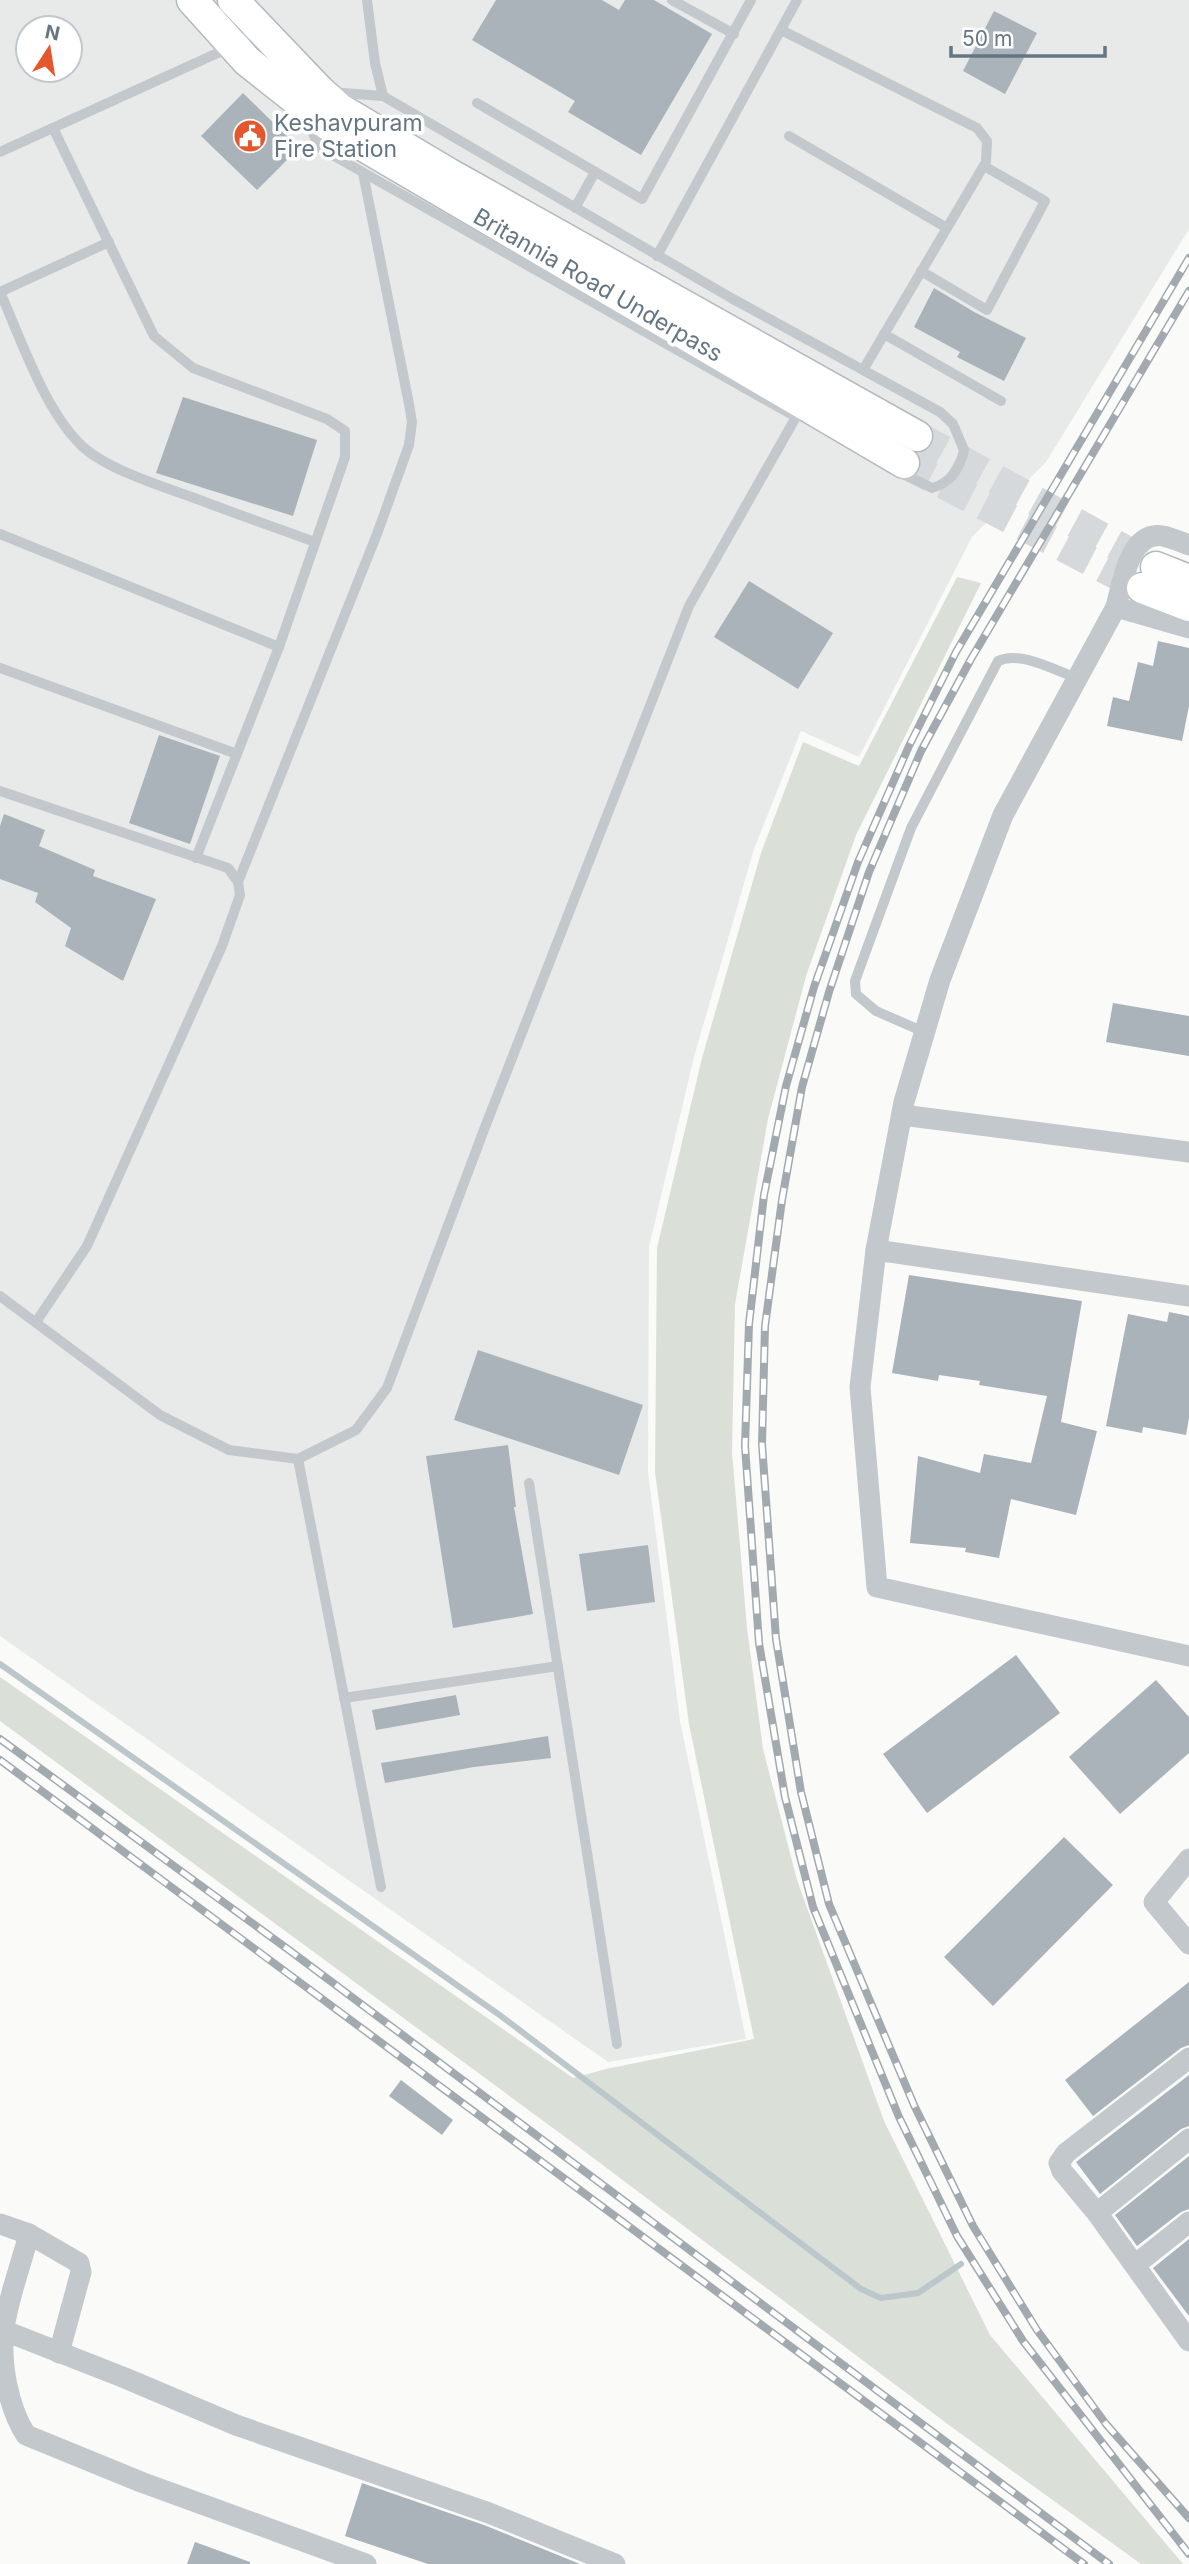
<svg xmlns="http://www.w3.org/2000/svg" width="1189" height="2564" viewBox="0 0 1189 2564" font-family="Inter,sans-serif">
	<rect width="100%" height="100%" fill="#fafaf8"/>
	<path fill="#e8e9e9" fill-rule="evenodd" d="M0,0H1189V229L1046,462L972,537L859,757L801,731L754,849L694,1057L649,1247L648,1472L680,1721L746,2039L608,2062L0,1636ZM28,28H70V70H28Z"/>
	<path fill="#dadfd7" d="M957,577L981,583L856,835L806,976L768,1119L735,1304L732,1452L747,1628L763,1749L797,1880L884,2121L990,2335L1183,2564H1141L953,2428L572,2142L0,1721V1677L573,2078L606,2069L754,2039L689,1724L655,1472L657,1248L702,1058L761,853L803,742L859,766Z"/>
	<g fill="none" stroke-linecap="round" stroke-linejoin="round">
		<path stroke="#bbc7cb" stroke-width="6" d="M0,1664L501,2016L861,2289L881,2298L918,2293L961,2264"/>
	</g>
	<g fill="#aab3b9">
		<path d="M496,0H602L619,10L625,0H654L712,34L641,155L568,112L575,101L472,40Z"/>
		<path d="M994,11L1037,33L1005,94L963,71Z"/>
		<path d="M243,93L299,148L257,190L201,136Z"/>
		<path d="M934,288L976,313L1026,338L1004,381L957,357L960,352L914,327Z"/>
		<path d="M183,397L317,440L293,516L156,473Z"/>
		<path d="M749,581L833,633L798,689L714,637Z"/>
		<path d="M1158,641L1189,648V706L1182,741L1107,726L1113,697L1129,701L1138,662L1153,666Z"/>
		<path d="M159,735L220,756L190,844L129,823Z"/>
		<path d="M4,814L45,830L39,846L95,870L93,876L156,899L123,981L65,946L71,928L35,902L38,893L0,879V826Z"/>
		<path d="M1113,1003L1189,1016V1056L1106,1042Z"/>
		<path d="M909,1275L1082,1301L1061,1422L1097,1431L1076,1515L1011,1499L999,1558L965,1552L966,1548L910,1543L918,1456L980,1473L984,1454L1031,1463L1047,1396L979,1385L980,1381L939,1375L938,1381L892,1373Z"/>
		<path d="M1169,1312L1189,1316V1418L1186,1435L1143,1427L1142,1433L1106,1426L1128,1314L1167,1322Z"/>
		<path d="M478,1350L643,1405L619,1475L454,1420Z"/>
		<path d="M508,1445L516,1507H514L533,1614L453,1628L426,1456Z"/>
		<path d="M648,1545L655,1602L587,1611L579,1554Z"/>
		<path d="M1016,1655L1060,1713L927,1813L883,1754Z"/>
		<path d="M1156,1680L1189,1717V1753L1120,1814L1069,1757Z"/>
		<path d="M456,1695L460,1715L376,1730L372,1710Z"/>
		<path d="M548,1736L551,1758L474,1767L385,1783L381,1763Z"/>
		<path d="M1064,1837L1113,1885L993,2006L944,1957Z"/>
		<path d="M1189,1982V2045L1181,2048L1093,2116L1065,2080Z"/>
		<path d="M1189,2075V2126L1181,2129L1100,2194L1076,2162Z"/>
		<path d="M401,2080L453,2120L442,2135L389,2096Z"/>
		<path d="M1189,2156V2209L1181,2212L1137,2246L1115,2215Z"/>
		<path d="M1189,2239V2316L1153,2268Z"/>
		<path d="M362,2483L484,2525L580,2564H428L345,2536Z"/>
		<path d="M195,2542L250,2562V2564H187Z"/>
	</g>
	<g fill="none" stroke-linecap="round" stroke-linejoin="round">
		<g stroke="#d5d9db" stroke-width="30" stroke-dasharray="30 15" stroke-linecap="butt">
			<path d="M917,436L1156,567"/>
			<path d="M904,463L1142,588"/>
		</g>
		<defs>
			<g id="secondary">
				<path d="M192,0L247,61L328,125L904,463"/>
				<path d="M233,0L320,91L340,109L448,173L917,436"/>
				<path d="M1156,567L1189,580"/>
				<path d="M1142,588L1189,606"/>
			</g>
		</defs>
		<use href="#secondary" stroke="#b3babf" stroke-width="33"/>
		<g stroke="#c3c8cc" stroke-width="10">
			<path d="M672,0L734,34"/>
			<path d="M781,30L977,128L987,141L986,162L863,370"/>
			<path d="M330,92L383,96L375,63L367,0"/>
			<path d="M383,96L733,299L940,412L953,424L964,450C960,468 951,483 932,488L897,471"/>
			<path d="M477,103L642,199L751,0"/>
			<path d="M53,128L154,336L193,368L327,419L345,431V457L279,647L196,858"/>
			<path d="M789,136L947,228"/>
			<path d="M0,152L233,46L258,29"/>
			<path d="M575,208L595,172"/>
			<path d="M657,256L797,0"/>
			<path d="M921,271L987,310L1045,201L984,166"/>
			<path d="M0,292C21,339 43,406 79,443C101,467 158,485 189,496C231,512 273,527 315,542"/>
			<path d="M0,292L109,242"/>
			<path d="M884,334L1001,401"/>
			<path d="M0,534L279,647"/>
			<path d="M0,668L237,754"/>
			<path d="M0,791L228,868L238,882L240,895L222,946L87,1246L36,1322"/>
			<path d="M238,882L377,534L409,445L412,422L409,404L363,173"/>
			<path d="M924,1032L876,1011L856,994L855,981L911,828L998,661C1019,650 1056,671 1077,678"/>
			<path d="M0,1296L160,1415L229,1450L298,1459L356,1430L387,1388L485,1127L689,606L796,417L320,148L306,119"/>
			<path d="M298,1459L381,1887"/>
			<path d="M529,1483L617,2044"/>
			<path d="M344,1698L558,1666"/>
		</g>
		<g stroke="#c3c8cc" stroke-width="21">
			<path d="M1116,607C1122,585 1129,530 1163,536C1172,538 1181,542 1189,545"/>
			<path d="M1189,628L1116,607L1003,815L940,980L904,1102L876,1250L860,1387L877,1587L1189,1656"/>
			<path d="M902,1115L1189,1152"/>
			<path d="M876,1250L1189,1296"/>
			<path d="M1189,1859L1154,1902L1189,1944"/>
			<path d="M1189,2058L1066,2153L1059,2163L1062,2171L1097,2213L1189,2139"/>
			<path d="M1097,2213L1189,2341"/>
			<path d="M0,2224L29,2234L79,2263L81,2272L59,2353"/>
			<path d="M29,2234C21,2265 8,2298 4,2329C0,2363 8,2407 26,2435L141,2482L366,2564"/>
			<path d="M1135,2265L1189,2222"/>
			<path d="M0,2329L125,2378L236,2425L489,2513L615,2564"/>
		</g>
		<use href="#secondary" stroke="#fff" stroke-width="30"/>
		<defs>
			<g id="rail">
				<path d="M1189,258L956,652L909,746L858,862L814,987L786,1086L764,1195L749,1324L745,1446L759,1643L785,1797L813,1907L899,2117L957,2236L1023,2341L1189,2554"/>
				<path d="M1189,291L971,659L921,751L869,872L829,992L802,1087L782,1200L765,1326L762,1444L776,1639L801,1792L829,1904L914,2105L973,2226L1037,2330L1106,2424L1189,2518"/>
				<path d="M0,1739L289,1950L1109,2564"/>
				<path d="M0,1760L1084,2564"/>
			</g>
		</defs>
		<use href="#rail" stroke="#a2aab0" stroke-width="8"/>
		<use href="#rail" stroke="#fff" stroke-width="5" stroke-dasharray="16" stroke-linecap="butt"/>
	</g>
	<defs>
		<symbol id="civic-disc" viewBox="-11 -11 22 22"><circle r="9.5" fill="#e4572e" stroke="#fff"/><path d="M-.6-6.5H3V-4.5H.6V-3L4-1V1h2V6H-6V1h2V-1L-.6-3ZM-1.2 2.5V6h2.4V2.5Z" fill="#fff"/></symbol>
	</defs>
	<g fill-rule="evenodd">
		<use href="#civic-disc" x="231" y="117" width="38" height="38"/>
	</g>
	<g text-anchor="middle" stroke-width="7" stroke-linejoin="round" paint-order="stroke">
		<g font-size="23" fill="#657683" stroke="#fff" text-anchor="start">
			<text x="274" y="131">Keshavpuram<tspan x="274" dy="26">Fire Station</tspan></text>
		</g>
		<g font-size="23" fill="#657683" stroke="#fff">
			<text transform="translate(598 285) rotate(30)" y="8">Britannia Road Underpass</text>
		</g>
	</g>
	<g transform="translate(49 49) rotate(12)"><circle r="33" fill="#ffffff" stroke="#c1c8cd" stroke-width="2"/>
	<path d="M0-5L12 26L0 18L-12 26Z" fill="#e4572e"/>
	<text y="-10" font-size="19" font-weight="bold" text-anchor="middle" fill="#657683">N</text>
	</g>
	<path d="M951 46v10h154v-10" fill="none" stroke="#657683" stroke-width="3.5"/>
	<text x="962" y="46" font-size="21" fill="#657683" stroke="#ffffff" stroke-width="5" paint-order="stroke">50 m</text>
</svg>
